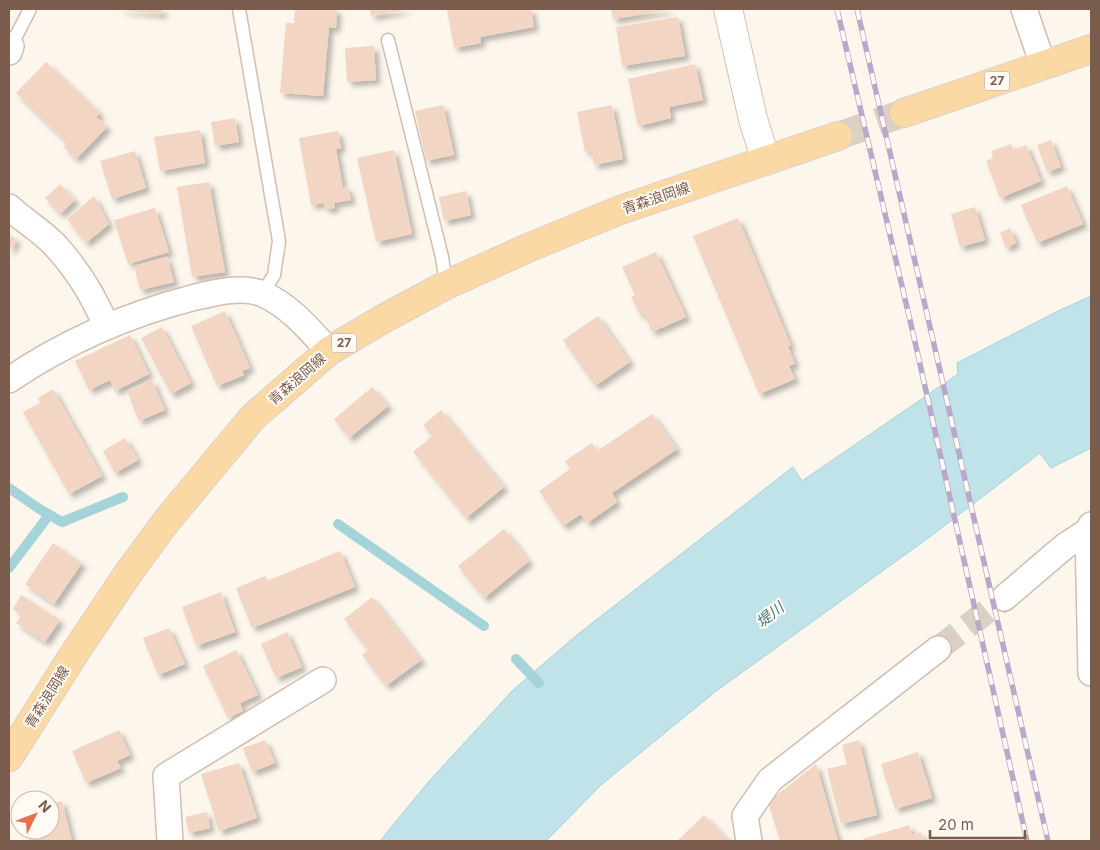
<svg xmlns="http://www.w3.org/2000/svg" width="1100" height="850" viewBox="0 0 1100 850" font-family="Inter,'Noto Sans JP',sans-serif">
	<defs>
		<filter id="shadow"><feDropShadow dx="4.5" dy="4.5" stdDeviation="2.5" flood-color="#0004"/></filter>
	</defs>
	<rect width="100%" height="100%" fill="#fdf6ec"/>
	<path fill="#bfe3e8" stroke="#a5d3da" d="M1091,296V448L1051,468L1040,453L931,536L715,692L601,785L546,841H380L430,780L513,690L578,634L793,467L802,481L958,374L957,363L1058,311Z"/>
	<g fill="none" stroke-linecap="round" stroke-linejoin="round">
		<g stroke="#a5d3da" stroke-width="10">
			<path d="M9,488L41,510L62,522L123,497"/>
			<path d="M338,524L484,626"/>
			<path d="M9,568L49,515"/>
			<path d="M516,659L539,683"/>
		</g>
	</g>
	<g fill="#f3d5c3" filter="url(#shadow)">
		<path d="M120,9H163L162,14L120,10Z"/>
		<path d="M295,9H337L336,28L329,27L323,96L280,93L286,23H294Z"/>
		<path d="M370,9H405V10L371,16Z"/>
		<path d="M454,9H531L534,27L480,37L481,43L454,48L447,10Z"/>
		<path d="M611,9H669V10L613,19Z"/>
		<path d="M678,17L685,56L622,66L616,27Z"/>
		<path d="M374,46L376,80L347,82L345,48Z"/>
		<path d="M46,62L100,113L96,117L107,127L76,159L64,147L67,143L16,93Z"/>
		<path d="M695,64L703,100L669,107L671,118L638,126L628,79Z"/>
		<path d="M443,105L454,155L426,161L415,111Z"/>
		<path d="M612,105L623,159L594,165L591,151L585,152L577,112Z"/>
		<path d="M235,118L239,142L215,146L211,122Z"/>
		<path d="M200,130L205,163L160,171L154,137Z"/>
		<path d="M338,131L341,148L336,149L343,188L348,187L351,200L334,203L335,208L325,209L324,203L311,205L299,138Z"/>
		<path d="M1051,140L1061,167L1047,172L1037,145Z"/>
		<path d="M1011,144L1013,150L1026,145L1041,181L1000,198L986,161L993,158L991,151Z"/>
		<path d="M394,150L412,234L376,242L357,158Z"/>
		<path d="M135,151L146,188L112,199L100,161Z"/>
		<path d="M209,182L225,272L192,277L177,187Z"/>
		<path d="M60,184L75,200L60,214L45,198Z"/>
		<path d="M1067,186L1083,224L1037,243L1021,205Z"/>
		<path d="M466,191L471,215L444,221L439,197Z"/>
		<path d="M94,196L109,224L86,243L67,219Z"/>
		<path d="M975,207L985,240L960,247L951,214Z"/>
		<path d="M155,208L169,252L128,264L114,220Z"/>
		<path d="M738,218L791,346H788L795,364L789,366L795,379L759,394L693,236Z"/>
		<path d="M1010,228L1016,243L1006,248L1000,233Z"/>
		<path d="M9,234L17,240L9,252Z"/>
		<path d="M656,252L686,317L652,332L644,314L640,315L631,297L635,295L622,267Z"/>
		<path d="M167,257L174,282L140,290L134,266Z"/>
		<path d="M225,311L250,368L242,371L244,375L217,386L191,326Z"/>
		<path d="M598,316L630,362L595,386L563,340Z"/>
		<path d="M162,327L191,383L171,394L141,338Z"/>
		<path d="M130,335L149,374L115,391L110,380L89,390L75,361Z"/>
		<path d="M152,380L165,410L139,421L127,391Z"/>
		<path d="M372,387L388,406L349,438L334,419Z"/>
		<path d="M53,389L102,476L69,494L23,412L40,403L38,398Z"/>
		<path d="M441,410L504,487L466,518L413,452L432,436L423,425Z"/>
		<path d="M652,414L677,449L612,493L617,502L587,523L581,514L563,526L539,491L570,469L565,461L592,443L597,451Z"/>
		<path d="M125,438L138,460L115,473L103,451Z"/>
		<path d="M504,529L529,561L484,598L458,566Z"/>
		<path d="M53,543L82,563L54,604L25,584Z"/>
		<path d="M340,551L355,587L252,628L236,588L265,576L267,581Z"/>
		<path d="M221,592L235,632L196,646L182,607Z"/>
		<path d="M21,595L60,620L45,642L16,623L22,615L13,609Z"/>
		<path d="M372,597L421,660L386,686L362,655L368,650L344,619Z"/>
		<path d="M169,628L185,664L158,675L143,638Z"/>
		<path d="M287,632L302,667L276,678L261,644Z"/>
		<path d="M236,650L258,695L240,703L243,711L228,718L203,666Z"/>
		<path d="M119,730L130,755L117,761L121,768L86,783L72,751Z"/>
		<path d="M265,740L275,763L252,772L243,748Z"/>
		<path d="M859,740L877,815L841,824L827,769L847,764L842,745Z"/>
		<path d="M918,752L932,798L895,809L881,764Z"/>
		<path d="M239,763L257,818L219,831L201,774Z"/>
		<path d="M816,764L838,841H780L768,802Z"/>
		<path d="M62,801L72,841H29L27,833L38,830H50V804Z"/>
		<path d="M207,812L210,828L189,833L185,817Z"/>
		<path d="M704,815L729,841H677Z"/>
		<path d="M909,825L912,835L921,832L924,841H863V839Z"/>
	</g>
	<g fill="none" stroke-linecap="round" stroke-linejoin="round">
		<path stroke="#dcd0c4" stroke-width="25" stroke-dasharray="25 12" stroke-linecap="butt" d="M938,649L1004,598"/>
		<path stroke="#dcd0c4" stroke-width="28" stroke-dasharray="28 14" stroke-linecap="butt" d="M838,136L904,113"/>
		<defs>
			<g id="lane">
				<path d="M239,9L279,241L274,275L262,294"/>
				<path d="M388,40L442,257L446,285"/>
				<path d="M11,46L30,9"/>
			</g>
			<g id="street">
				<path d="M1024,9L1043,65"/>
				<path d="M9,45L11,46L9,52"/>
				<path d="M9,207C23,220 40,230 54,244C76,268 94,296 106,326"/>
				<path d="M9,380C65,342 126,315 192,298C213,293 242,285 263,294C290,306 310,330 329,351"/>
				<path d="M1088,531L1091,673"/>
				<path d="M1004,598L1065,546L1088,531L1091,525"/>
				<path d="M170,841L166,776L323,680"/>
				<path d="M749,841L745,816L770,780L938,649"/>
			</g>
			<path id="secondary" d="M728,9L753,119L766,161"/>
			<g id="primary">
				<path d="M904,113L1091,49"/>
				<path d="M9,757L74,654L127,575L165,523L253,417L329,351L383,319L446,285L530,247L620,210L838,136"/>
			</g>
		</defs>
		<use href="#lane" stroke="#d1beb0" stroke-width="15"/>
		<use href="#street" stroke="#d1beb0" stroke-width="28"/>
		<use href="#secondary" stroke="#d6c0b0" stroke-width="30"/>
		<use href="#primary" stroke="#dad1cd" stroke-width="30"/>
		<use href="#lane" stroke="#fff" stroke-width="12"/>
		<use href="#street" stroke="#fff" stroke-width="25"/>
		<use href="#secondary" stroke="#fff" stroke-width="28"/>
		<use href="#primary" stroke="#fbd9a5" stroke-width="28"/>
		<defs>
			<g id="rail">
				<path d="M837,9L913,333L1027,841"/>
				<path d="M857,9L1048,841"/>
			</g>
		</defs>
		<use href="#rail" stroke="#b9a8c9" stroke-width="5.5"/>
		<use href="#rail" stroke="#fffaf3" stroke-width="4" stroke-dasharray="11" stroke-linecap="butt"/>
	</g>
	<g text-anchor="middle" stroke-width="4" stroke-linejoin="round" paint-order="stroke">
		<g fill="#fffaf3" stroke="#a28b7f" stroke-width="1">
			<rect x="984.5" y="71.5" width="25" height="19" rx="4"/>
			<rect x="331.5" y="333.5" width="25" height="19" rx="4"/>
		</g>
		<g font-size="12" font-weight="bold" fill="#7a5c4d">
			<text x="997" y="85">27</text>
			<text x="344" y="347">27</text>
		</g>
		<g font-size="14" fill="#7a5c4d" stroke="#fffaf3">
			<text transform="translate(656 198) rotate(-19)" y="5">青森浪岡線</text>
			<text transform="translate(297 379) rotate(-41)" y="5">青森浪岡線</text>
			<text transform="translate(47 697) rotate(-58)" y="5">青森浪岡線</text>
		</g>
		<g font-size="15" font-style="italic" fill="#437c86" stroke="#fffaf3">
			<text transform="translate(770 615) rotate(-39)" y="5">堤川</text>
		</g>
	</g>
	<rect width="1100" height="850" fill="none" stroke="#7a5c4d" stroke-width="20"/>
	<g transform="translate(35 815) rotate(48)"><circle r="24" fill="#fffaf3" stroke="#cabbb1"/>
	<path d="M0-4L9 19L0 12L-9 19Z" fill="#e76f51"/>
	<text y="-8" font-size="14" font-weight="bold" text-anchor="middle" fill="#7a5c4d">N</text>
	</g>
	<path d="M930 830v8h95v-8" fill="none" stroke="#7a5c4d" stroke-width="2.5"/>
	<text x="938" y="830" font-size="15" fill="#7a5c4d" stroke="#fffaf3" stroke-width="4" paint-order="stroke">20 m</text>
</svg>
